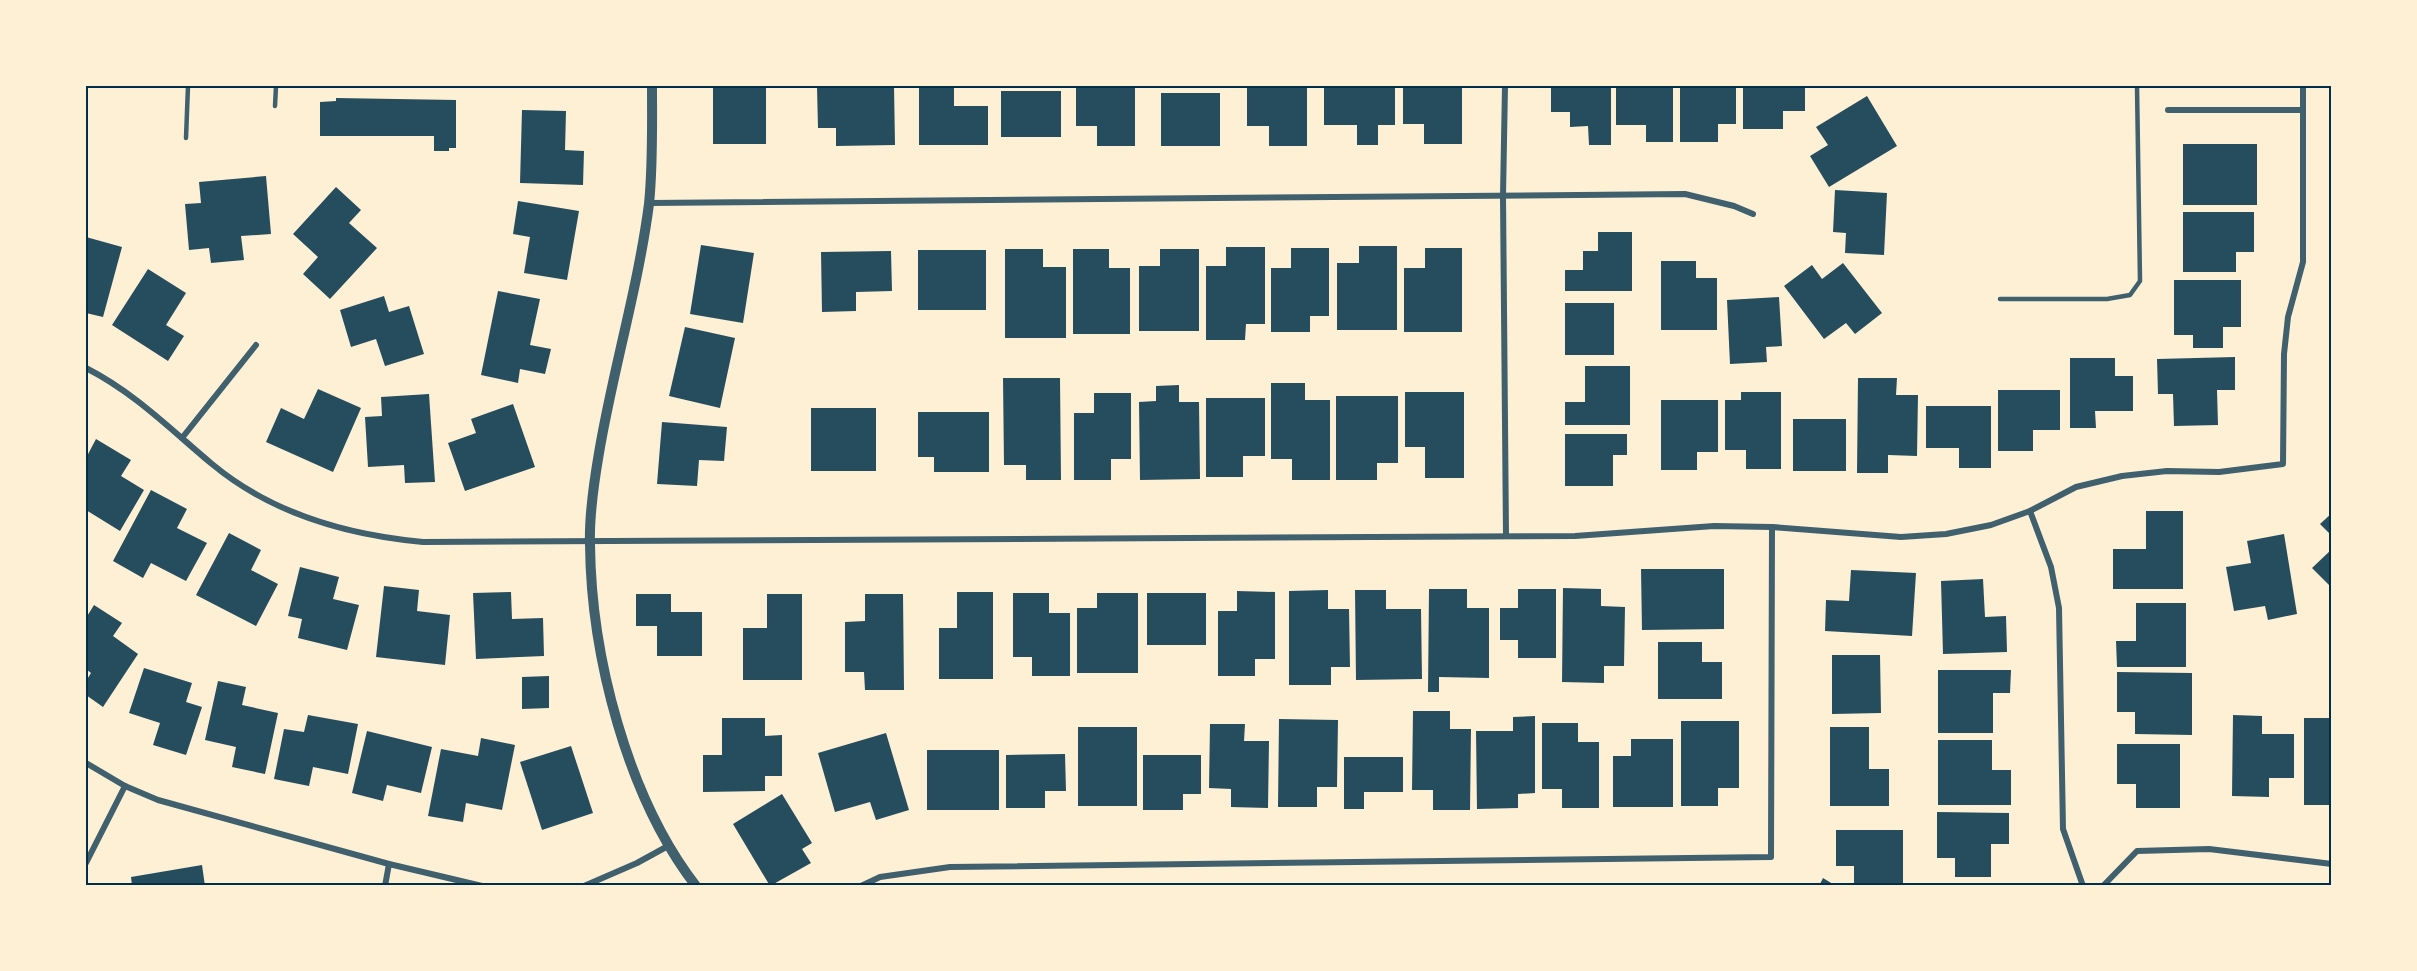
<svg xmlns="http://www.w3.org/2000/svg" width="2417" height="971" viewBox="0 0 2417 971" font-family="Raleway,sans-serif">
	<rect width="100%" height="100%" fill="#fdf0d5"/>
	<g fill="#264d5e">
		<rect x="713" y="86" width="53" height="58"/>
		<path d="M894,86L895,145L836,146V128H818L817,87Z"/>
		<path d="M919,86H954V106H988V145H919Z"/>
		<path d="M1076,86H1135V146H1097V126H1076Z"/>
		<path d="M1247,86H1307V146H1269V126H1247Z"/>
		<path d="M1324,86H1395V125H1378V145H1357V125H1324Z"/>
		<path d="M1403,86H1462V144H1424V124H1403Z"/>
		<path d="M1551,86H1611V145H1589L1588,126L1570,127V112H1551Z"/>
		<path d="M1616,86H1673V142H1646V125H1616Z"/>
		<path d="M1680,86H1736V124H1718V142H1680Z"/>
		<path d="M1743,86H1805V111H1783V129H1743Z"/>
		<rect x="1001" y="91" width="60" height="46"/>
		<rect x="1161" y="93" width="59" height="53"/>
		<path d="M1867,96L1897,146L1829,187L1810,156L1828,145L1816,127Z"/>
		<path d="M336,98L456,100V148H449V151H434V136H320V102L336,101Z"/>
		<path d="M522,110L566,111L565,150L584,151L583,185L520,183Z"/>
		<rect x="2183" y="144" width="74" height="61"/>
		<path d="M266,176L271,234L241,236L244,260L211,263L209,248L189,250L185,204L201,203L199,182Z"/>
		<path d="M336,187L361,210L349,223L377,248L330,299L303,274L318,257L293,234Z"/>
		<path d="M1835,190L1887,193L1884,255L1845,253L1846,233L1833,232Z"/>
		<path d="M518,201L579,211L567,280L524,273L530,237L513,234Z"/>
		<path d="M2183,212H2254V252H2236V272H2183Z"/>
		<path d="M1598,232H1632V291H1565V270H1583V251H1598Z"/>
		<path d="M86,237L122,247L103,317L86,313Z"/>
		<path d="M701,245L754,253L743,323L690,314Z"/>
		<path d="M1359,246H1397V330H1337V263H1359Z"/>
		<path d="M1226,247H1265V324H1246L1245,340H1206V266H1226Z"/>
		<path d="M1291,248H1329V316H1310V332H1271V268H1291Z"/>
		<path d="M1425,248H1462V332H1404V268H1425Z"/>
		<path d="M1005,249H1043V267H1066V338H1005Z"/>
		<path d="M1073,249H1109V268H1130V334H1073Z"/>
		<path d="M1160,249H1199V331H1139V266H1160Z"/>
		<rect x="918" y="250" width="68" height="60"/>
		<path d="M891,251L892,291L856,292V311L822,312L821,252Z"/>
		<path d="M1661,261H1696V278H1717V330H1661Z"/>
		<path d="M1843,263L1882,313L1855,334L1846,323L1824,339L1784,286L1812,265L1822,279Z"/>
		<path d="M148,269L186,293L166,325L184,336L168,361L112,325Z"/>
		<path d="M2174,280H2241V327H2223V348H2193V335H2174Z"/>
		<path d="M498,291L540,299L530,345L551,349L545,374L520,369L518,383L481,375Z"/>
		<path d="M384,296L389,312L409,306L424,354L385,366L376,339L351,347L340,310Z"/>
		<path d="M1779,297L1782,346L1766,347L1767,362L1730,364L1727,300Z"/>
		<rect x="1565" y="303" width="49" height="52"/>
		<path d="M685,327L735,338L720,408L669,396Z"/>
		<path d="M2235,357V390H2217L2218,425L2174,426L2173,394H2158L2157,359Z"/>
		<path d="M2070,358H2115V376H2133V411H2095L2096,428H2070Z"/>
		<path d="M1585,366H1630V425H1565V402H1585Z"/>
		<path d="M1003,378H1060L1061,480H1026V465H1004Z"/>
		<path d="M1858,378H1897L1896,395H1918L1917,456L1888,455V473H1857Z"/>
		<path d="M1271,383H1305V400H1330V480H1292V459H1271Z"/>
		<path d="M1179,385V402H1199L1200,479L1140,480L1139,402L1156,401V386Z"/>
		<path d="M318,389L361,408L333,472L266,442L281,408L304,419Z"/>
		<path d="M1998,390H2060V430H2033V451H1998Z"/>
		<path d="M1405,392H1464V478H1425V447H1405Z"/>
		<path d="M1741,392H1781V469H1746V450H1725V400H1741Z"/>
		<path d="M1094,393H1131V459H1111V480H1074V413H1094Z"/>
		<path d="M429,394L435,482L405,483L404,465L368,467L365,417L382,416L381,397Z"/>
		<path d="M1336,396H1398V463H1377V480H1336Z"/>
		<path d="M1206,398H1265V456H1243V477H1206Z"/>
		<path d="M1661,400H1718V452H1697V470H1661Z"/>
		<path d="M513,404L535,467L465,491L448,443L476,433L471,419Z"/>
		<path d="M1926,406H1991V468H1959V448H1926Z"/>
		<rect x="811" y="408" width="65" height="63"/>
		<path d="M918,412H989V472H934V457H918Z"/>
		<rect x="1793" y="419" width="53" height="52"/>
		<path d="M662,422L727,427L724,461L699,460L697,486L657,484Z"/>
		<path d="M1565,434H1627V455H1613V486H1565Z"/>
		<path d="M96,439L131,460L121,476L144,490L120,531L86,510V458Z"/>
		<path d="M151,490L187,509L177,528L207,543L186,581L151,563L143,578L113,561Z"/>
		<path d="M2146,511H2183V589H2113V549H2146Z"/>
		<path d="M2332,513V536L2320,524Z"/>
		<path d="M229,533L261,550L251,570L278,584L256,626L196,595Z"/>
		<path d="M2284,534L2297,614L2268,620L2265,606L2234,611L2226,567L2251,563L2247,541Z"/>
		<path d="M2332,549V588L2312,568Z"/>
		<path d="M300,567L339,577L333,599L359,605L347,650L298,638L302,619L288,616Z"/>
		<path d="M1641,569H1724V629L1642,630Z"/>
		<path d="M1851,570L1916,573L1912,636L1825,631L1826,600L1849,601Z"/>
		<path d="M1983,579L1985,617L2006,616L2007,652L1943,654L1941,581Z"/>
		<path d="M384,586L419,590L417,611L450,615L445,665L376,657Z"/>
		<path d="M1563,588L1601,589V606L1625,607L1624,666H1604V683L1562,682Z"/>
		<path d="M1429,589H1467V608H1489V678L1439,677V692H1428Z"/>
		<path d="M1518,589H1556V658H1518V640H1500V608H1518Z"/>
		<path d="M1328,590V609H1349L1350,667H1331V685H1289V591Z"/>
		<path d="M1355,590H1386V609H1421L1422,679L1356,680Z"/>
		<path d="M1237,591L1275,592V659H1255V676H1218V611H1237Z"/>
		<path d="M511,592L512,619L543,618L544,656L476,659L473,593Z"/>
		<path d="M957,592H993V679H939V628H957Z"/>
		<path d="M1013,593H1049V613H1070V676H1032V657H1013Z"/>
		<path d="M1097,593H1138V673H1077V608H1097Z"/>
		<rect x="1147" y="593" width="59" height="52"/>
		<path d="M636,594H671V612H702V656H657V626H636Z"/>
		<path d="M767,594H802V680H743V628H767Z"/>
		<path d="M865,594H903L904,690H865L864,672H845V622L865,621Z"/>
		<path d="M2136,603H2186V667H2117L2116,641H2136Z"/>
		<path d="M94,605L122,623L113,636L138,654L103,707L86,695V681L91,673L86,669V618Z"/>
		<path d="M1658,642H1702V662H1722V699H1658Z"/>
		<path d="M1832,655H1880L1881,713L1832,714Z"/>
		<path d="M144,668L192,683L186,702L202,707L186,755L153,745L160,723L129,713Z"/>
		<path d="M1938,670H2011L2010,693H1993V733H1938Z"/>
		<path d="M2117,672L2192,673V735L2135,734V712H2117Z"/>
		<path d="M549,676V708L522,709V677Z"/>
		<path d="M218,681L246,687L242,705L278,713L265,774L232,767L236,747L205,740Z"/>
		<path d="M1413,711H1450V729H1471L1470,810H1433V790H1412Z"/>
		<path d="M308,715L358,724L348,774L313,767L309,786L274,779L284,729L304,732Z"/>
		<path d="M2233,715L2262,716V734H2294V778H2269V797L2232,796Z"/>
		<path d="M1535,716V793L1518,794V808L1477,809L1476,731H1513V717Z"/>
		<path d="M722,718H765V736L782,735V776H765V791L703,792V755H722Z"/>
		<rect x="2304" y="718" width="28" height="87"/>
		<path d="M1279,719L1338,720L1337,787H1317V807H1278Z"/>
		<path d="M1681,721H1739V788H1718V806H1681Z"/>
		<path d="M1542,723H1578V742H1599V808H1562V789H1542Z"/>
		<path d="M1210,724H1245L1244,741H1269L1268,808L1231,807V789L1209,788Z"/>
		<rect x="1078" y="727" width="59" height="79"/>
		<path d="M1830,727H1869V769H1889V806H1830Z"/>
		<path d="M367,731L432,747L421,793L387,785L383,801L352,793Z"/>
		<path d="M886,733L909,810L876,820L870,802L835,812L818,753Z"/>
		<path d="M481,738L515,745L502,810L466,803L463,822L428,816L441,749L478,756Z"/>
		<path d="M1631,739H1673V807H1613V756H1631Z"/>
		<path d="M1938,740H1992V770H2011V805H1938Z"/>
		<path d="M2117,744H2180V808H2136V784H2117Z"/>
		<path d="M571,746L593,813L542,830L520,762Z"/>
		<rect x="927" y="750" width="72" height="60"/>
		<path d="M1065,754L1066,791H1045V808H1006V755Z"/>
		<path d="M1143,755H1201V794H1183V810H1143Z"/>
		<path d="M1344,757H1403V792H1364V809H1344Z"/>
		<path d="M782,794L812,843L802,849L811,863L770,886L733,824Z"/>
		<path d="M1937,812L2009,813V844H1991V877H1955V858H1937Z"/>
		<path d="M1836,830H1903V886H1854V866H1836Z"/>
		<path d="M202,865L205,886H132L131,877Z"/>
		<path d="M1823,878L1836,886H1819Z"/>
	</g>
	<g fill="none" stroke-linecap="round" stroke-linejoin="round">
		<g stroke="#3f606c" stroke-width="4.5">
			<path d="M275,106L276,86"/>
			<path d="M186,138L188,86"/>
			<path d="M2000,299H2107L2130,295L2140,281L2137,86"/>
		</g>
		<g stroke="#3f606c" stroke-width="6">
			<path d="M1505,86L1503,196L1506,536"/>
			<path d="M2168,110H2303"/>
			<path d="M649,203L1685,194L1734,206L1753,214"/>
			<path d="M86,368C135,393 170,429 212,464C272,514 347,535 423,542L1575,536L1714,526L1772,527L1901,537L1946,534L1991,525L2030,511L2076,487L2122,476L2167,471L2219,472L2283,464L2284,354L2288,317L2303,262V86"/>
			<path d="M182,438L256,345"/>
			<path d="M2030,511L2051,567L2059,608L2063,829L2083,886"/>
			<path d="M86,763L125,786L158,800L389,864L482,886"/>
			<path d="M86,863L125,786"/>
			<path d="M385,886L389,864"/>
			<path d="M584,886L637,863L668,846"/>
			<path d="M861,886L880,877L950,867L1771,857L1772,527"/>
			<path d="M2103,886L2137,851L2209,849L2332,864"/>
		</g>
		<path stroke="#3f606c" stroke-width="10" d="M652,86C652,124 653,165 649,204C638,288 613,370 599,453C594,482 589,514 590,544C591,655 627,797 696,886"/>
	</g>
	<rect width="2417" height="971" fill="none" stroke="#fdf0d5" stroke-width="174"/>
	<rect x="87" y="87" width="2243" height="797" fill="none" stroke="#003049" stroke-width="2"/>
</svg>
